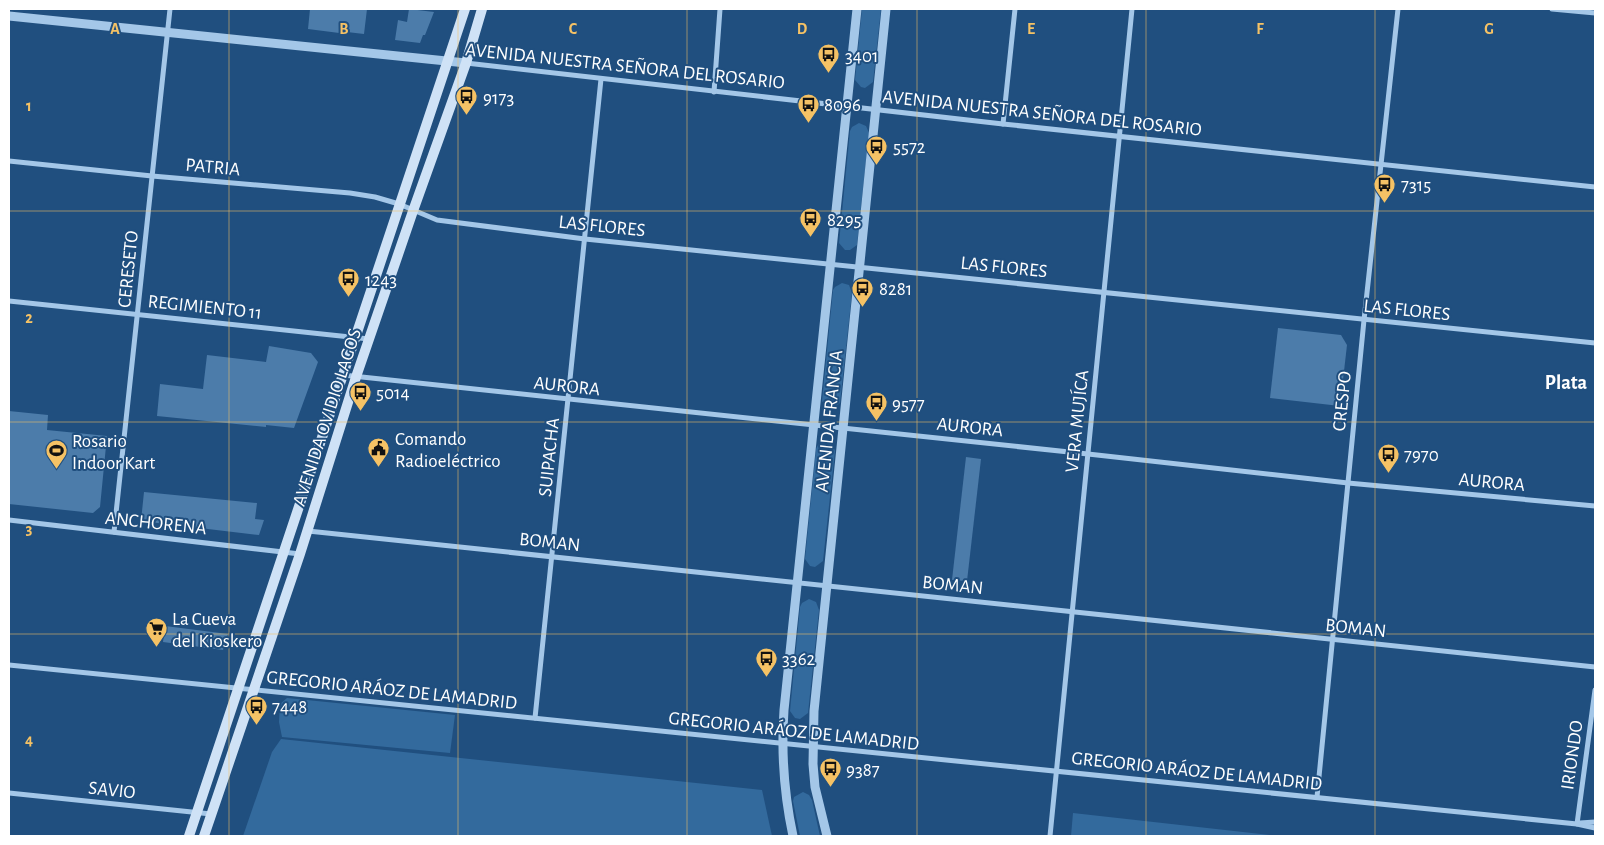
<svg xmlns="http://www.w3.org/2000/svg" width="1604" height="845" viewBox="0 0 1604 845" font-family="'Alegreya Sans',sans-serif">
	<rect width="100%" height="100%" fill="#204f7f"/>
	<g fill="#336a9d">
		<path d="M862,9H881L873,82L865,88L861,87L855,80Z"/>
		<path d="M859,123L866,126L869,133L857,245L850,250H845L839,243L850,131L852,127Z"/>
		<path d="M842,283L849,285L852,293L840,403L832,409L827,408L822,401L833,290L835,287Z"/>
		<path d="M825,441L832,443L835,451L823,561L815,567L810,566L805,559L816,449L818,445Z"/>
		<path d="M809,599L816,602L819,610L808,713L800,719L795,718L790,711L800,607L802,603Z"/>
		<path d="M287,698L455,715L450,753L282,737L279,722L280,704Z"/>
		<path d="M281,739L762,790L772,836H243L272,752Z"/>
		<path d="M803,792L809,795L812,800L820,836H800L793,801L794,797Z"/>
		<path d="M1073,813L1279,836H1071Z"/>
	</g>
	<g fill="#4c7caa">
		<path d="M310,9H367L364,34L347,32V34L308,29Z"/>
		<path d="M409,9L434,12L425,35H423L420,43L395,40L398,20L407,22Z"/>
		<path d="M1278,328L1341,335L1347,345L1340,406L1270,398Z"/>
		<path d="M269,346L311,353L318,362L294,428L266,425V427L157,416L160,384L203,389L207,355L266,362Z"/>
		<path d="M9,411L48,415L47,430L107,436L100,507L93,513L9,504Z"/>
		<path d="M966,457L981,459L967,581L952,580Z"/>
		<path d="M144,492L257,503L255,519L264,520L259,535L141,521Z"/>
		<path d="M165,626L228,634L223,650L163,642Z"/>
	</g>
	<g fill="none" stroke-linecap="round" stroke-linejoin="round">
		<g stroke="#a4c7e8" stroke-width="5">
			<path d="M1552,9L1595,13"/>
			<path d="M466,63L1003,124L1595,187"/>
			<path d="M714,92L720,9"/>
			<path d="M1003,124L1015,9"/>
			<path d="M9,161L152,176L350,193L375,197L399,204L437,220L585,239L1595,343"/>
			<path d="M9,301L369,339"/>
			<path d="M343,375L1088,454L1348,483L1595,506"/>
			<path d="M9,520L300,554"/>
			<path d="M308,531L1595,667"/>
			<path d="M114,532L170,9"/>
			<path d="M9,665L1577,824L1595,828"/>
			<path d="M535,718L601,79"/>
			<path d="M9,793L211,814"/>
			<path d="M1317,797L1364,320L1398,9"/>
			<path d="M1580,823L1595,822"/>
			<path d="M1577,824L1595,690"/>
			<path d="M1050,836L1132,9"/>
		</g>
		<g stroke="#a4c7e8" stroke-width="9">
			<path d="M9,16L466,63"/>
			<path d="M793,836C784,794 781,754 784,710L857,9"/>
			<path d="M827,836L815,787L813,764L814,711L886,9"/>
		</g>
		<g stroke="#cfe2f6" stroke-width="10">
			<path d="M189,836L465,9"/>
			<path d="M204,836L300,554L356,377L413,211L466,63L482,9"/>
		</g>
	</g>
	<path fill="none" stroke="#f5c265" stroke-width="1" stroke-opacity="0.55" d="M229,9V836M458,9V836M687,9V836M917,9V836M1146,9V836M1375,9V836M9,211H1595M9,422H1595M9,634H1595"/>
	<defs>
		<symbol id="bus-pin" viewBox="-11 -11 22 30"><path d="M0 17L-7.5 6A9.5 9.5 0 1 1 7.5 6Z" fill="#f5c265" stroke="#204f7f"/><path d="M-5-6H5V4H4V6H2V4H-2V6H-4V4H-5ZM-3.5-4V0h7V-4ZM-3.5 1.2v1.5H-2V1.2ZM2 1.2v1.5H3.5V1.2Z" fill="#111"/></symbol>
		<symbol id="civic-pin" viewBox="-11 -11 22 30"><path d="M0 17L-7.5 6A9.5 9.5 0 1 1 7.5 6Z" fill="#f5c265" stroke="#204f7f"/><path d="M-.6-6.5H3V-4.5H.6V-3L4-1V1h2V6H-6V1h2V-1L-.6-3ZM-1.2 2.5V6h2.4V2.5Z" fill="#111"/></symbol>
		<symbol id="stadium-pin" viewBox="-11 -11 22 30"><path d="M0 17L-7.5 6A9.5 9.5 0 1 1 7.5 6Z" fill="#f5c265" stroke="#204f7f"/><path d="M0-5a6.5 5 0 1 0 0 10a6.5 5 0 1 0 0-10ZM-3.5-1.8h7v3.6h-7Z" fill="#111"/></symbol>
		<symbol id="supermarket-pin" viewBox="-11 -11 22 30"><path d="M0 17L-7.5 6A9.5 9.5 0 1 1 7.5 6Z" fill="#f5c265" stroke="#204f7f"/><path d="M-6-5.5h2.5l.6 2H6L4.5 2H-2.5L-4.4-4H-6ZM-1.5 3.2a1.3 1.3 0 1 0 .1 0ZM3 3.2a1.3 1.3 0 1 0 .1 0Z" fill="#111"/></symbol>
	</defs>
	<g fill-rule="evenodd">
		<use href="#bus-pin" x="816" y="42" width="25" height="34"/>
		<use href="#bus-pin" x="454" y="84" width="25" height="34"/>
		<use href="#bus-pin" x="796" y="92" width="25" height="34"/>
		<use href="#bus-pin" x="864" y="134" width="25" height="34"/>
		<use href="#bus-pin" x="1372" y="172" width="25" height="34"/>
		<use href="#bus-pin" x="798" y="206" width="25" height="34"/>
		<use href="#bus-pin" x="336" y="266" width="25" height="34"/>
		<use href="#bus-pin" x="850" y="276" width="25" height="34"/>
		<use href="#bus-pin" x="348" y="380" width="25" height="34"/>
		<use href="#bus-pin" x="864" y="390" width="25" height="34"/>
		<use href="#civic-pin" x="366" y="436" width="25" height="34"/>
		<use href="#stadium-pin" x="44" y="438" width="25" height="34"/>
		<use href="#bus-pin" x="1376" y="442" width="25" height="34"/>
		<use href="#supermarket-pin" x="144" y="616" width="25" height="34"/>
		<use href="#bus-pin" x="754" y="646" width="25" height="34"/>
		<use href="#bus-pin" x="244" y="694" width="25" height="34"/>
		<use href="#bus-pin" x="818" y="756" width="25" height="34"/>
	</g>
	<g text-anchor="middle" stroke-width="4" stroke-linejoin="round" paint-order="stroke">
		<g font-size="19" fill="#fff" stroke="#204f7f" text-anchor="start">
			<text x="845" y="62">3401</text>
			<text x="483" y="104">9173</text>
			<text x="824" y="111">8096</text>
			<text x="893" y="153">5572</text>
			<text x="1401" y="191">7315</text>
			<text x="827" y="226">8295</text>
			<text x="365" y="286">1243</text>
			<text x="879" y="295">8281</text>
			<text x="376" y="399">5014</text>
			<text x="892" y="410">9577</text>
			<text x="395" y="445">Comando<tspan x="395" dy="22">Radioeléctrico</tspan></text>
			<text x="72" y="447">Rosario<tspan x="72" dy="22">Indoor Kart</tspan></text>
			<text x="1404" y="461">7970</text>
			<text x="172" y="625">La Cueva<tspan x="172" dy="22">del Kioskero</tspan></text>
			<text x="782" y="665">3362</text>
			<text x="272" y="713">7448</text>
			<text x="846" y="776">9387</text>
		</g>
		<g font-size="19" fill="#fff" stroke="#204f7f">
			<text transform="translate(625 65) rotate(6)" y="7">AVENIDA NUESTRA SEÑORA DEL ROSARIO</text>
			<text transform="translate(1042 112) rotate(6)" y="7">AVENIDA NUESTRA SEÑORA DEL ROSARIO</text>
			<text transform="translate(213 166) rotate(5)" y="7">PATRIA</text>
			<text transform="translate(602 225) rotate(6)" y="7">LAS FLORES</text>
			<text transform="translate(1004 266) rotate(6)" y="7">LAS FLORES</text>
			<text transform="translate(127 269) rotate(-84)" y="7">CERESETO</text>
			<text transform="translate(205 306) rotate(6)" y="7">REGIMIENTO 11</text>
			<text transform="translate(1407 309) rotate(6)" y="7">LAS FLORES</text>
			<text transform="translate(567 385) rotate(6)" y="7">AURORA</text>
			<text transform="translate(1341 401) rotate(-84)" y="7">CRESPO</text>
			<text transform="translate(326 417) rotate(-72)" y="7">AVENIDA OVIDIO LAGOS</text>
			<text transform="translate(828 421) rotate(-84)" y="7">AVENIDA FRANCIA</text>
			<text transform="translate(1076 421) rotate(-84)" y="7">VERA MUJÍCA</text>
			<text transform="translate(970 426) rotate(6)" y="7">AURORA</text>
			<text transform="translate(548 457) rotate(-84)" y="7">SUIPACHA</text>
			<text transform="translate(1492 481) rotate(5)" y="7">AURORA</text>
			<text transform="translate(156 522) rotate(6)" y="7">ANCHORENA</text>
			<text transform="translate(550 541) rotate(6)" y="7">BOMAN</text>
			<text transform="translate(953 584) rotate(6)" y="7">BOMAN</text>
			<text transform="translate(1356 627) rotate(6)" y="7">BOMAN</text>
			<text transform="translate(392 689) rotate(6)" y="7">GREGORIO ARÁOZ DE LAMADRID</text>
			<text transform="translate(794 730) rotate(6)" y="7">GREGORIO ARÁOZ DE LAMADRID</text>
			<text transform="translate(1571 755) rotate(-82)" y="7">IRIONDO</text>
			<text transform="translate(1197 770) rotate(6)" y="7">GREGORIO ARÁOZ DE LAMADRID</text>
			<text transform="translate(112 789) rotate(6)" y="7">SAVIO</text>
		</g>
		<g font-size="20" font-weight="bold" fill="#fff" stroke="#204f7f">
			<text x="1566" y="389">Plata</text>
		</g>
	</g>
	<g font-size="16" text-anchor="middle" font-weight="bold" fill="#f5c265" stroke="#204f7f" stroke-width="4" stroke-linejoin="round" paint-order="stroke">
		<text x="115" y="34">A</text>
		<text x="344" y="34">B</text>
		<text x="573" y="34">C</text>
		<text x="802" y="34">D</text>
		<text x="1031" y="34">E</text>
		<text x="1260" y="34">F</text>
		<text x="1489" y="34">G</text>
		<text x="29" y="111">1</text>
		<text x="29" y="323">2</text>
		<text x="29" y="534">3</text>
		<text x="29" y="745">4</text>
	</g>
	<rect width="1604" height="845" fill="none" stroke="#ffffff" stroke-width="20"/>
</svg>
